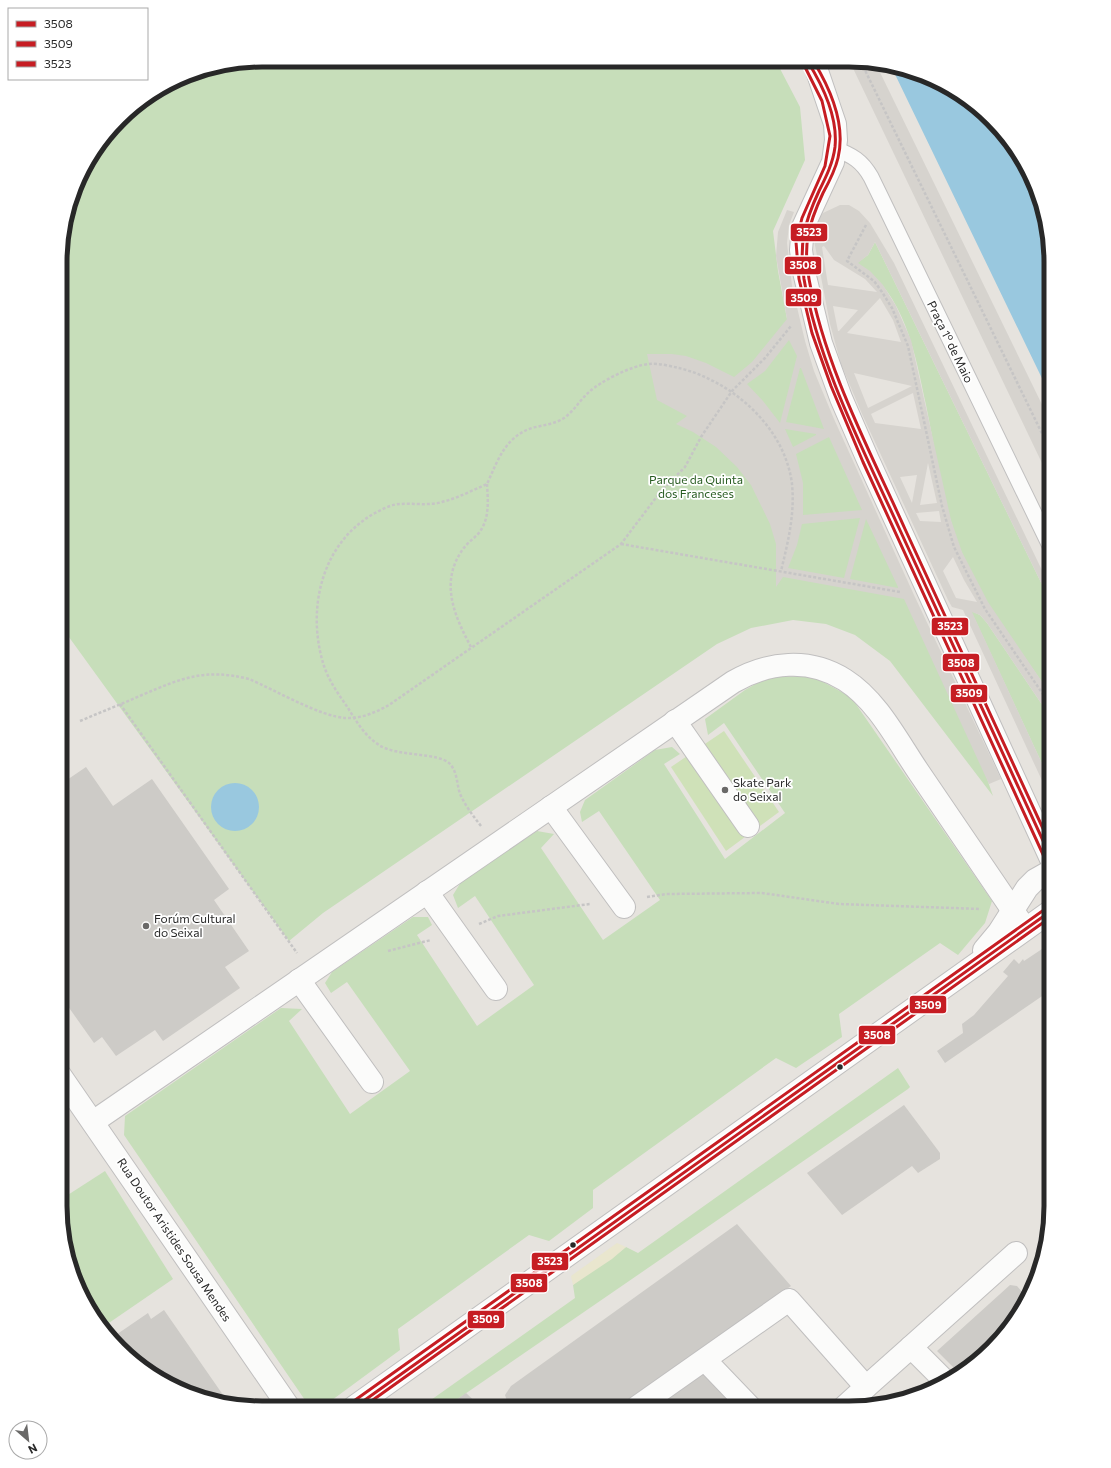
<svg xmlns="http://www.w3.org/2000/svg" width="1111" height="1468" viewBox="0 0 1111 1468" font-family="Commissioner,sans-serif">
	<rect width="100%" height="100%" fill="#e6e3de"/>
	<g fill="#c7deba">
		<path d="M262,60L776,61L800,107L805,160L773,231L778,271L787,319L964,712L993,796L890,661L855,635L826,624L793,620L751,628L717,644L323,913L289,941L66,633L61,636L62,236L87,161L129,110L197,71Z"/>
		<path d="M875,242L1051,603V695C1020,649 982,603 961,551C943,505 936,454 926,405C915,353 905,293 857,263L868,255Z"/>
		<path d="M971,611L980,615L987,623L1051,718V783Z"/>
		<path d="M812,676L851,697L992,901L985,923L958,955L940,943L839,1014L842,1037L796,1068L776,1058L593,1190V1208L549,1241L529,1235L398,1329L400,1350L328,1403H307L124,1135L125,1116L281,1008L302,1009L289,1021L350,1114L410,1071L347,982L331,993L325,983L332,972L413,917H428L432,925L417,935L477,1026L534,985L475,896L458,908L453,895L461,882L537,831L554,834L541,848L603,940L660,900L599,811L582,822L580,812L585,800L655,750L672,747L680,754L664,764L725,859L785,813L724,723L708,735L705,719L745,690L768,677Z"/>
		<path d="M898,1068L910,1087L908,1089L446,1407H421L575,1298L573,1285C590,1271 609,1261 626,1247L638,1253Z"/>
		<path d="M105,1171L173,1279L103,1327L81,1295L67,1258L60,1200Z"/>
	</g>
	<path fill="#e9e6ce" d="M617,1243L626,1247L612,1259L573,1285L571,1276Z"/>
	<path fill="#cfe1b8" d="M724,731L779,812L726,851L671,767Z"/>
	<g fill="#d6d3ce" fill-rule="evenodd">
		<path d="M850,62H875L1051,423V482Z"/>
		<path d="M840,205H849L859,211L870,223L894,263L1051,589V603L875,242L868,255L858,263L870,271L883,285L896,306L911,340L951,520L962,552L988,602L1051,695V718L987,623L980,615L972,612L1051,783V800L963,610L952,607L948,600L862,414L841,364L830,324L814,240L818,220L823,213ZM824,246L834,260L865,279L877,292L828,285L822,247ZM880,298L893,320L901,342L847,333ZM833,306L858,310L839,331H838ZM854,373L912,386L868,408ZM913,393L921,429L875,423L871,414ZM928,463L937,503L920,505ZM917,475L912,503L900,477ZM939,511L941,522L920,521L916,513ZM953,557L964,580L977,602L956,598L943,571Z"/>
		<path d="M787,210L794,212L789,225L787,243L792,286L805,341L814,371L834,419L914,595L1001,779L989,784L904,599L783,577L776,587V544L770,524L751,485L737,467L716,447L693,432L676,424L687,416L657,400L647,354H672L686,356L706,363L734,377L752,362L787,319L776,256L778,232ZM789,340L797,356L780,423L763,401L747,384L765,371ZM800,368H801L824,429L786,422ZM785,429L816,434V435L793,447ZM829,437L862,510L803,515V483L796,454ZM860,518L844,578L788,568L797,545L802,524ZM866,519L898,587V588L850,579Z"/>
	</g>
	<g fill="#99c8df">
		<path d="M891,66C903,69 916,71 927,76C979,98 1033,154 1044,211C1057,271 1051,336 1051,397Z"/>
		<circle cx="235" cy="807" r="24"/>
	</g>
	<g fill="#cdcbc7">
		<path d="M86,767L113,806L152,779L229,889L214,900L249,951L225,967L240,988L163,1041L155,1030L116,1056L102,1037L94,1043L60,995L61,784Z"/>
		<path d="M1051,943V990L945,1063L937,1051L963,1033L962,1024L974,1015L1008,976L1003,972L1014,959L1019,964L1023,959L1024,961Z"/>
		<path d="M904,1105L940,1153V1159L918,1173L912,1166L842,1215L807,1173Z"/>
		<path d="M737,1224L791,1286L621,1407H509L505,1395L511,1386Z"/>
		<path d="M1035,1281L1017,1318L982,1358L959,1373L937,1351L1010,1285L1017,1286L1023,1293Z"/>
		<path d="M164,1310L230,1405L197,1397L150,1374L110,1339L148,1313L151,1319Z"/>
		<path d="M708,1369L742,1408L655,1407Z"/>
		<path d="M466,1393L481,1407H446Z"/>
	</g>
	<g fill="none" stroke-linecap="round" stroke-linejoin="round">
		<defs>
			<path id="service" d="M835,149C852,155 862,161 871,177L1051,548"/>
			<g id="minor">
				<path d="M675,721L748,826"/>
				<path d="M551,807L624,907"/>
				<path d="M427,892L496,989"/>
				<path d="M299,980L372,1082"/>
				<path d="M60,1075L288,1406"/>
				<path d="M93,1122L733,682C768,662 809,657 845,680C878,701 898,742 920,774C954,824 988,874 1022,924"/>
				<path d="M911,1347L1016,1253"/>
				<path d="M705,1360L751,1408"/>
				<path d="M866,1387L911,1347L946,1382"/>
				<path d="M637,1407L789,1300L866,1387L843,1408"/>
			</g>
			<g id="tertiary">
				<path d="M814,62L835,124L836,140L833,162L803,227L801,250L804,272L821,343L841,398L868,460L1051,859"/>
				<path d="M984,950L999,932L1027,888L1035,880L1051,871"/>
				<path d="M354,1407L1051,911"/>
			</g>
		</defs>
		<use href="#service" stroke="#c0bfbf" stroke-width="17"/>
		<use href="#minor" stroke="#c0bfbf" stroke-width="24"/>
		<use href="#tertiary" stroke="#c0bfbf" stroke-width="24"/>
		<g stroke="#c6c5c5" stroke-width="2.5" stroke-dasharray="3 2" stroke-linecap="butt">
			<path d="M861,62L1051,452"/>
			<path d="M866,225L847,261L874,281L882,292L892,308L908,346L942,506L954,547L985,609L1051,706"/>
			<path d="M621,544L900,592"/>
			<path d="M471,647C455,617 440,584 461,552C465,545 472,540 478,534C490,520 488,501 487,484"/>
			<path d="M120,704L297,953"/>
			<path d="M80,721C101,712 122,704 142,695C182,678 205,668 249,679C275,690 321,717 346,718C361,719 376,712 389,705L621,544L661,491L685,467L701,437L732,391L765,358L791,326"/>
			<path d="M481,826C474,817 467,808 462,798C456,788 459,774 450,764C439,752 397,757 379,745C365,736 356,721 348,708C339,695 329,681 324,666C306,610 321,543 375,513C383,509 392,504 400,504C414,503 429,506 442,502C458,498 473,490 487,484C498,460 505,437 532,428C543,425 555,424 564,418C574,411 580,400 589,392C601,381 633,365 649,364C658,363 670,366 679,368C732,381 785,427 792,484C795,514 788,542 781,571"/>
			<path d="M647,897L666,894L762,893L839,904L981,909"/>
			<path d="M479,924L498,916L590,904"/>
			<path d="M388,951L431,940"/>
		</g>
		<use href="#service" stroke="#fbfbfa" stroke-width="15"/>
		<use href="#minor" stroke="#fbfbfa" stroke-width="22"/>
		<use href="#tertiary" stroke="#fbfbfa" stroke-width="22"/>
		<defs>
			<g id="bus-1">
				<path d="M808,62C823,86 838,117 835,147C833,163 826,177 819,191C804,223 799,244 804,279C818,363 864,451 899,528C950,638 1000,748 1051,858"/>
				<path d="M355,1407L1051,911"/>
			</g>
			<g id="bus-2">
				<path d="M804,65L822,101L830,136L825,166L802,218L796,242L799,279L812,333L831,386L863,462L1046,861"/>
				<path d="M363,1407L1051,917"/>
			</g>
			<g id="bus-3">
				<path d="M814,62C831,90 846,125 838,158C835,171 829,182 823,193C808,225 803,245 809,279C825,367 869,449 905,529C954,635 1002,741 1051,846"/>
				<path d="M351,1403L1048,907"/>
			</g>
		</defs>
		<use href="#bus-1" stroke="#fff" stroke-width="6"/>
		<use href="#bus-2" stroke="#fff" stroke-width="6"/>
		<use href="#bus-3" stroke="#fff" stroke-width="6"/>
		<use href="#bus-1" stroke="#c61d23" stroke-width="3"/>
		<use href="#bus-2" stroke="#c61d23" stroke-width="3"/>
		<use href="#bus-3" stroke="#c61d23" stroke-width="3"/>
	</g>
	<g fill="#6a6968" stroke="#fff" stroke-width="1.5">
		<circle cx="725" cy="790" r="4"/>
		<circle cx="146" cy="926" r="4"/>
	</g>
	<g fill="#282828" stroke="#fff" stroke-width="1.5">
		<circle cx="840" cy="1067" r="3.5"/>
		<circle cx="573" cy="1245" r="3.5"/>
	</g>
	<g text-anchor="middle" stroke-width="3.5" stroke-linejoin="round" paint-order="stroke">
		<g font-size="12" fill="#282828" stroke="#fff">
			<text transform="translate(950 342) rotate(64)" y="4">Praça 1º de Maio</text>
			<text transform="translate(174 1240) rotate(56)" y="4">Rua Doutor Aristides Sousa Mendes</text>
		</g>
		<g font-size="12" fill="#285c21" stroke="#fff">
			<text x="696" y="484">Parque da Quinta<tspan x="696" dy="14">dos Franceses</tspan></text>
		</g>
		<g font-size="12" fill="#282828" stroke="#fff" text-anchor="start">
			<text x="733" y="787">Skate Park<tspan x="733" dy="14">do Seixal</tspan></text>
			<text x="154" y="923">Forúm Cultural<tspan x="154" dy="14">do Seixal</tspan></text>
		</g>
	</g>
	<path d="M0 0H1111V1468H0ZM262 67H849A195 195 0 0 1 1044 262V1206A195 195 0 0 1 849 1401H262A195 195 0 0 1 67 1206V262A195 195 0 0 1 262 67Z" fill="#fff" fill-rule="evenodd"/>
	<path fill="none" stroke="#282828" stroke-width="5" d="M262 67H849A195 195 0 0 1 1044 262V1206A195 195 0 0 1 849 1401H262A195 195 0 0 1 67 1206V262A195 195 0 0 1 262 67Z"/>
	<g stroke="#fff" stroke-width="1.5">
		<rect x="790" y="223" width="38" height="19" rx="4" fill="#c61d23"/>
		<rect x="784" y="256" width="38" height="19" rx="4" fill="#c61d23"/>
		<rect x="785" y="288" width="37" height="19" rx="4" fill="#c61d23"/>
		<rect x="931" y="617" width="38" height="19" rx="4" fill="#c61d23"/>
		<rect x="942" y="653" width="38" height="19" rx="4" fill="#c61d23"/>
		<rect x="950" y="684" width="38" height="19" rx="4" fill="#c61d23"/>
		<rect x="909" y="995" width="38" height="19" rx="4" fill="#c61d23"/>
		<rect x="858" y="1025" width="38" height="20" rx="4" fill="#c61d23"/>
		<rect x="531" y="1252" width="38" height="19" rx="4" fill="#c61d23"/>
		<rect x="510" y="1273" width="38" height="20" rx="4" fill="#c61d23"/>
		<rect x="467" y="1310" width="38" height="19" rx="4" fill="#c61d23"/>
	</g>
	<g font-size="11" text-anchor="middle" font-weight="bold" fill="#fff">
		<text x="809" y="236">3523</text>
		<text x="803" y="269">3508</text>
		<text x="804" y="302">3509</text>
		<text x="950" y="630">3523</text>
		<text x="961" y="667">3508</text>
		<text x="969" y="697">3509</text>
		<text x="928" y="1009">3509</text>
		<text x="877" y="1039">3508</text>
		<text x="550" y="1265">3523</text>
		<text x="529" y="1287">3508</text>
		<text x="486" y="1323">3509</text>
	</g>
	<rect x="8" y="8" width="140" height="72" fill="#ffffff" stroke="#a9a9a9"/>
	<rect x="16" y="21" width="20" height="6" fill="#c61d23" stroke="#a9a9a9"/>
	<text x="44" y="28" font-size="12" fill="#282828">3508</text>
	<rect x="16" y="41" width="20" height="6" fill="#c61d23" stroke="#a9a9a9"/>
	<text x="44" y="48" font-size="12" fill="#282828">3509</text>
	<rect x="16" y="61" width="20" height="6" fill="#c61d23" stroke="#a9a9a9"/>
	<text x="44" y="68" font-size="12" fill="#282828">3523</text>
	<g transform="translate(28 1440) rotate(152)"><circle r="19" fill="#ffffff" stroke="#a9a9a9"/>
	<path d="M0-3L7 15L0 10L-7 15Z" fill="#6a6968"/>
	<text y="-6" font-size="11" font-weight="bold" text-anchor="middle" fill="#282828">N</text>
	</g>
</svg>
